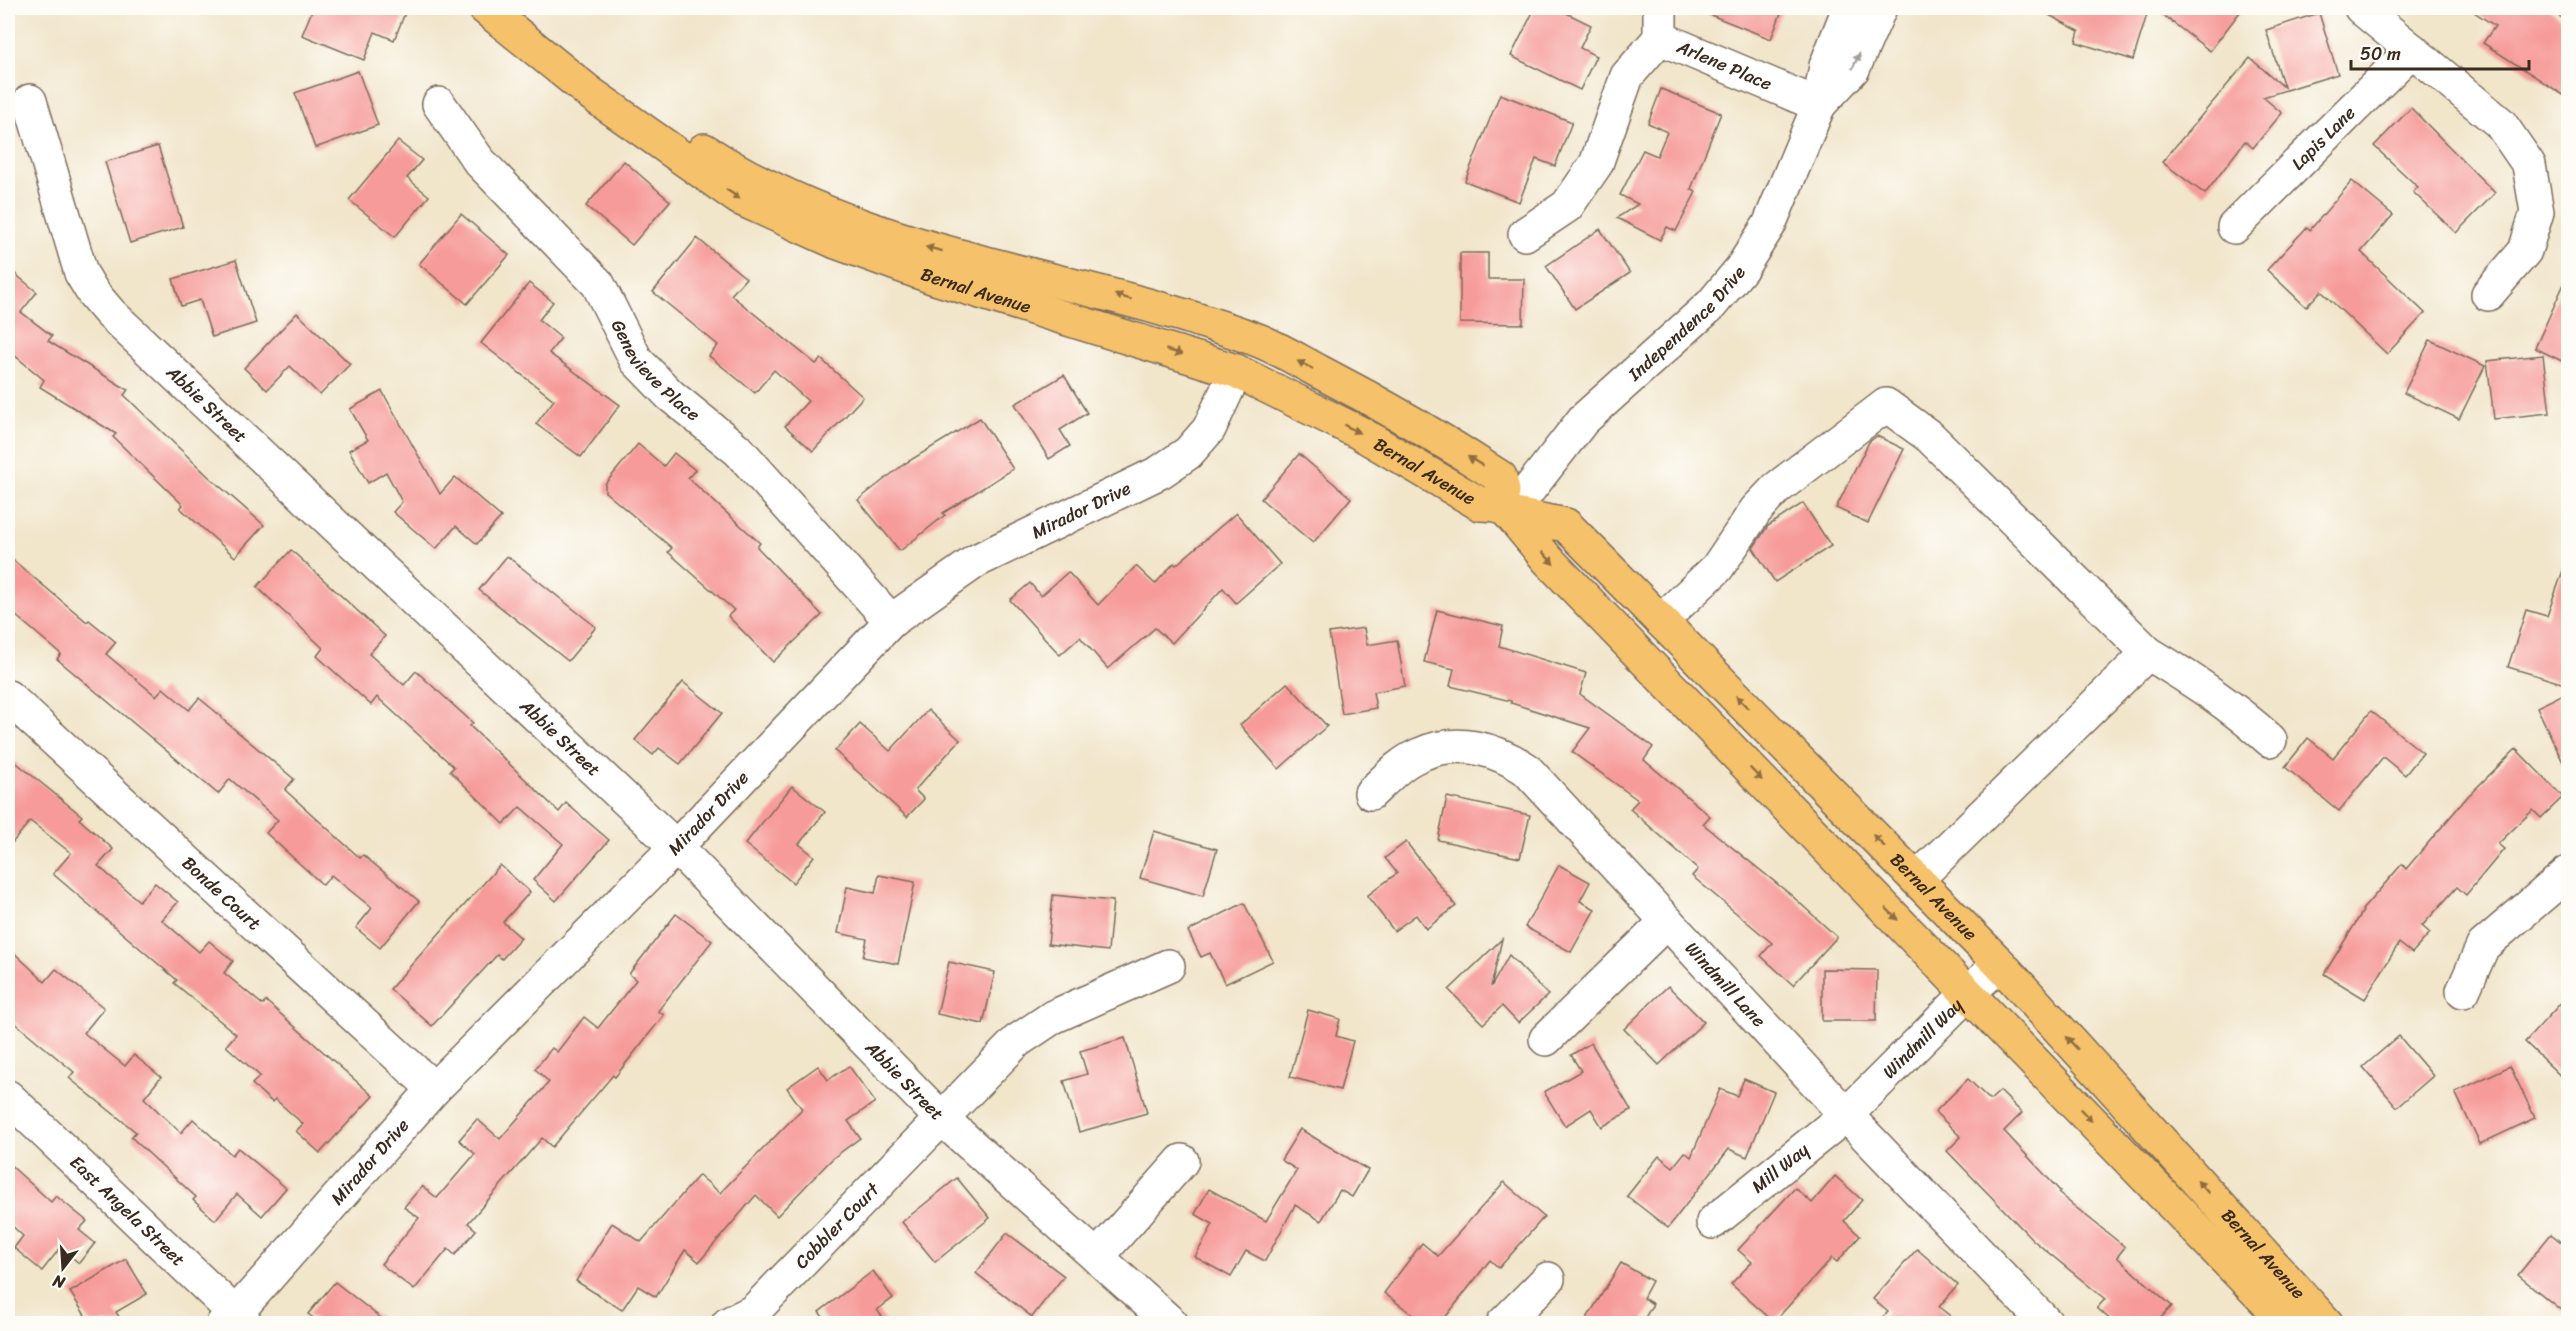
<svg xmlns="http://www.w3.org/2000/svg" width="2576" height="1331" viewBox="0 0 2576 1331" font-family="Sriracha,sans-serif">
	<rect width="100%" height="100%" fill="#fdfcf7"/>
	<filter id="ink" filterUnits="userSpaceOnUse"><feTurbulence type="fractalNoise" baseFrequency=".0167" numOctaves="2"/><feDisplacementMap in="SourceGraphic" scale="12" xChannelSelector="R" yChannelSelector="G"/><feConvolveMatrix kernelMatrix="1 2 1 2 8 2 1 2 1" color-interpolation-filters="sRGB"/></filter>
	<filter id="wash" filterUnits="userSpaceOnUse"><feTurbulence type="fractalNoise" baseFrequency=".008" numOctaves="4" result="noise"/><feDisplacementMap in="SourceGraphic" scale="24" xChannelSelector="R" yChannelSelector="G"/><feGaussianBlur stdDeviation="1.35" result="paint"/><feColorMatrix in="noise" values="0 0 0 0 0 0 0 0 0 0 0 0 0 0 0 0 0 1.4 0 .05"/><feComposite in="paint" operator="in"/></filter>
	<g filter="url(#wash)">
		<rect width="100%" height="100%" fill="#f1e5ca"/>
		<g id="blocks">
			<g fill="#f69b9a">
				<path d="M313,8H390L405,13L394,40L375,32L364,60L302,35Z"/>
				<path d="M1535,8H1556L1591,25L1580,48L1596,56L1580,90L1511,56Z"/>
				<path d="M1693,8H1783L1771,39Z"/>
				<path d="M2036,8H2149L2133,60L2076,42L2079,31Z"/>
				<path d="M2154,8H2243L2210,51Z"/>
				<path d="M2468,8H2547L2568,22V98L2483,43L2495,26Z"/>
				<path d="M2319,13L2338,74L2263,97L2282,113L2253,148L2245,141L2205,194L2162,162L2250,58L2284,87L2266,30Z"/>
				<path d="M358,71L378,125L315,148L295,93Z"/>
				<path d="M1661,89L1721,113L1691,189L1696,192L1676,231L1667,227L1660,240L1617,218L1638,204L1620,195L1643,150L1657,156L1667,132L1648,123Z"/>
				<path d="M1500,94L1572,122L1555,166L1536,159L1519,202L1465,181Z"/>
				<path d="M2411,108L2495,193L2456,233L2413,192L2418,187L2374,146Z"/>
				<path d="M398,141L422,160L407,178L429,196L395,237L349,200Z"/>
				<path d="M158,146L183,227L130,243L105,162Z"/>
				<path d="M624,161L670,201L632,245L586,206Z"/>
				<path d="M2352,181L2393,215L2361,252L2425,313L2387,354L2321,291L2306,307L2267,270L2307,227L2310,230Z"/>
				<path d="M461,214L509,255L467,304L419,264Z"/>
				<path d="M1600,229L1630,273L1575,309L1546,266Z"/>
				<path d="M697,238L746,278L731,295L816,364L821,359L863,397L813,451L785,426L808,401L774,370L755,393L709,356L718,345L653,292Z"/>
				<path d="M1460,253H1488V279H1524L1523,324L1460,323Z"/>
				<path d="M236,260L256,323L212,337L200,300L181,306L173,279Z"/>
				<path d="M8,268L37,292L21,312L52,336L48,341L128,390L124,395L208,476L264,525L235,557L180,508L183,505L113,437L116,434L40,387L44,380L8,350Z"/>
				<path d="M2568,275V364L2535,348Z"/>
				<path d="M529,283L553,302L539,320L561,338L549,353L620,405L581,457L536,424L554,400L481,343Z"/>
				<path d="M297,313L350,364L320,395L290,366L267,390L244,368Z"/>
				<path d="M2430,340L2485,366L2459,419L2404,393Z"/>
				<path d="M2543,355L2550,413L2494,419L2487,361Z"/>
				<path d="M1064,375L1087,413L1060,430L1070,446L1049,459L1015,404Z"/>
				<path d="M382,391L440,494L455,477L501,517L477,544L456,526L436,549L393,512L402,502L386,472L368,483L349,450L368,440L350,409Z"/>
				<path d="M980,418L1013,469L943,513L945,515L900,551L858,500L904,464Z"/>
				<path d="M1877,436L1904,449L1868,523L1836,508L1869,442Z"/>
				<path d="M638,444L664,466L674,453L695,470L688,478L760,543L757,547L822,615L773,662L728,616L734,610L668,552L672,548L605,492V484Z"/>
				<path d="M1299,454L1351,498L1313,543L1261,499Z"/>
				<path d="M1803,503L1831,546L1775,582L1753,548L1768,526Z"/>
				<path d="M1236,513L1280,564L1236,603L1223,588L1172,643L1155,628L1108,669L1080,637L1060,655L1010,600L1030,583L1041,596L1068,572L1098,605L1136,566L1155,584L1174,563L1176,565Z"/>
				<path d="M291,550L385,636L369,654L404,685L416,671L473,723L470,726L559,812L566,803L609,840L556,901L533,880L563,844L520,807L504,824L450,771L454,767L377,697L371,705L317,656L323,648L257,587Z"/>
				<path d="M8,556L87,622L89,620L116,642L106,654L156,696L163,688L189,710L199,698L222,717L221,718L294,779L285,790L360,858L363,855L419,901L380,948L356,928L372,908L331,875L323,885L266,833L278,820L230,779L218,794L57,659L61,654L8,609Z"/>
				<path d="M507,556L596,627L568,661L479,590Z"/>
				<path d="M2566,562H2568V685L2508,667L2526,610L2547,616Z"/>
				<path d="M1437,610L1503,626L1499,646L1586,673L1580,694L1653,747L1644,760L1710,816L1703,824L1791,895L1837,937L1793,985L1761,956L1772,943L1692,876L1698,869L1630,809L1638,800L1572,752L1590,728L1511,703V701L1450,686L1454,669L1424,662Z"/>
				<path d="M1364,628L1367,645L1397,640L1405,686L1373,692L1376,708L1342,714L1329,633Z"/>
				<path d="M683,682L722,713L680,764L659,748L653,755L635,740Z"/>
				<path d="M1287,683L1327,726L1279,769L1240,725Z"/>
				<path d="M2568,692V773L2537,707Z"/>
				<path d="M928,710L960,740L915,790L924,799L907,817L835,751L860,724L890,751Z"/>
				<path d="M2371,711L2423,753L2405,775L2383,757L2339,811L2285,767L2308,738L2333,758Z"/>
				<path d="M2516,749L2563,797L2541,818L2533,810L2498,844L2504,849L2466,895L2457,887L2422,926L2430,933L2412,953L2399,943L2365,999L2324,974L2363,911L2362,910L2402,864L2406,869L2468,796Z"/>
				<path d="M8,756L82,816L79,819L113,849L98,866L139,901L155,883L178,902L162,920L199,952L209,941L233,961L224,973L263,1005L266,1001L373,1096L320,1153L296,1131L303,1124L275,1099L272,1102L252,1084L260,1076L226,1046L236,1034L174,983L177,980L53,874L71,853L30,821L8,848Z"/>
				<path d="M792,786L825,812L799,844L814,856L793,883L745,844Z"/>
				<path d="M1447,797L1530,815L1520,858L1438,840Z"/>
				<path d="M1154,831L1217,849L1203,896L1140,878Z"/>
				<path d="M1406,842L1456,906L1426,929L1416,915L1394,931L1367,896L1397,873L1385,858Z"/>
				<path d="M500,865L530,892L503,922L521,938L502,959L497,955L432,1026L390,989Z"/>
				<path d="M1559,865L1590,882L1580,901L1595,909L1571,952L1525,927Z"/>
				<path d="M879,875L915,882L898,964L863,957L867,939L838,933L847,887L875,893Z"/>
				<path d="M1053,895L1113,901L1108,951L1048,944Z"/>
				<path d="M1244,903L1273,961L1225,984L1210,953L1201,957L1188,931Z"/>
				<path d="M676,914L712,941L658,1011L664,1015L615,1077L613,1075L552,1147L542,1138L468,1223L476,1230L455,1255L448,1249L414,1290L381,1264L419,1218L404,1207L422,1186L437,1198L475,1154L459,1140L477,1119L500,1139L549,1082L535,1069L552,1048L557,1052L584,1017L598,1028L636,980L629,974Z"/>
				<path d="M1502,939L1491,987L1509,955L1548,995L1518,1023L1502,1006L1483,1024L1449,990Z"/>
				<path d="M8,947L45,982L56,969L104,1008L84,1033L125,1066L134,1055L161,1077L144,1098L181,1133L193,1119L232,1155L238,1148L286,1188L262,1216L237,1194L215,1220L193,1200L196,1197L131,1137L136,1132L69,1078L74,1072L8,1017Z"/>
				<path d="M949,962L995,972L983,1024L937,1014Z"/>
				<path d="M1822,969L1877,970L1876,1021H1822Z"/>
				<path d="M1668,986L1704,1022L1659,1065L1624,1029Z"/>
				<path d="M2568,995V1083L2525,1042Z"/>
				<path d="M1308,1010L1340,1019L1336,1036L1353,1041L1340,1090L1290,1077Z"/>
				<path d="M2399,1036L2433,1076L2397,1107L2363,1067Z"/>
				<path d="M1125,1038L1147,1113L1079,1132L1064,1081L1087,1074L1080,1051Z"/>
				<path d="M1591,1043L1631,1110L1602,1127L1591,1109L1565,1126L1544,1092L1581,1071L1571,1055Z"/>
				<path d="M818,1066L828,1080L849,1066L875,1102L848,1121L860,1138L833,1158L777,1216L756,1195L699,1262L685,1250L656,1297L638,1286L622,1310L576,1281L612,1223L641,1242L699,1175L720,1193L802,1109L787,1088Z"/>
				<path d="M2510,1066L2535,1118L2480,1144L2455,1092Z"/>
				<path d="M1744,1079L1774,1092L1747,1157L1729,1149L1668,1228L1627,1196L1659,1156L1673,1167L1685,1152L1691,1157L1720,1089L1737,1096Z"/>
				<path d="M1968,1079L1990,1100L2000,1091L2022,1113L2004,1131L2060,1191L2058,1193L2125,1247L2117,1257L2172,1306L2156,1323H2114L2097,1308L2105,1299L2033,1240L1947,1151L1961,1137L1935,1112Z"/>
				<path d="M1300,1129L1368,1170L1352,1197L1340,1190L1321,1221L1295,1205L1265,1261L1246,1251L1231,1277L1195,1257L1213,1224L1195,1214L1209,1189L1266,1221L1297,1170L1281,1160Z"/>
				<path d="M8,1163L51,1202L56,1196L87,1221L79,1230L95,1243L79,1263L60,1248L42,1271L14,1248L23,1236L8,1222Z"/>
				<path d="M1835,1176L1862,1200L1844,1221L1860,1236L1837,1262L1832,1258L1774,1322L1731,1284L1752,1262L1738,1250L1795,1188L1812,1203Z"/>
				<path d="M957,1178L990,1218L935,1262L902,1222Z"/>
				<path d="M1504,1182L1544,1217L1499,1268L1490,1260L1441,1323H1424L1384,1293L1422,1243L1438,1256Z"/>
				<path d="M1007,1233L1064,1276L1032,1317L976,1273Z"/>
				<path d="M2551,1234L2568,1248V1316L2518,1275Z"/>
				<path d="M1917,1249L1958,1285L1939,1307L1959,1323H1876L1888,1312L1873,1299Z"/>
				<path d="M126,1259L147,1294L116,1312L123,1323H90L70,1292Z"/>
				<path d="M1621,1263L1652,1281L1643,1298L1653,1304L1642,1323H1584Z"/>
				<path d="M873,1271L893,1298L877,1310L887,1323H828L819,1312Z"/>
				<path d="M335,1282L387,1323H320L308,1314Z"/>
			</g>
		</g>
	</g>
	<g filter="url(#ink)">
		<use href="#blocks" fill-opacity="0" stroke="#7b6b5a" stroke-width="1.5"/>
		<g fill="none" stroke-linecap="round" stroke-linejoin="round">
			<defs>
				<g id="minor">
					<path d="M2361,8L2500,123L2529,165L2537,212L2525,251L2488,294"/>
					<path id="s1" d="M1660,38L1819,105"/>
					<path d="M1660,38V8"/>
					<path id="s2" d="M30,101L81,273L93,293L110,313L676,847L941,1118L1172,1324"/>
					<path id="s3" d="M439,104L479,161L598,284L636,360L670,395L739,451L891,621"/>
					<path d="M1819,105L1853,69L1880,8"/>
					<path id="s4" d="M2234,227L2412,50"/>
					<path d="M1525,234L1567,206L1596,164L1627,76L1660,38"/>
					<path id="s5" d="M1510,514L1583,420L1711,305L1741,269L1769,225L1819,105L1826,66L1849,8"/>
					<path d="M1661,621L1717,568L1756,510L1777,488L1886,405L1930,437L2148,653L1917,879"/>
					<path d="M2148,653C2193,680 2231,705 2270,740"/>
					<path id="s6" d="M8,697L434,1089"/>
					<path id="s7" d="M1371,793C1386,779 1400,763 1419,755C1456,738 1494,748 1526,769L1846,1115L2047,1324"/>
					<path d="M2463,991L2483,946L2568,873"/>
					<path d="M1546,1039L1667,921"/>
					<path id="s8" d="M8,1097L246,1324"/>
					<path id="s9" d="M1713,1222L1846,1115L1968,993L2000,964"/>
					<path d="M1098,1256L1182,1161"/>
					<path id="s10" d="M223,1324L237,1312L434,1089L676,847L891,621L976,561L1160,472L1188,453L1209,429L1236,371"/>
					<path id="s11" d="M728,1324L754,1311L1017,1041L1053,1017L1168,966"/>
					<path d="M1503,1324L1548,1279"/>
				</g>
				<g id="major">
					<path id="s12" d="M485,8L590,93L739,198L836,242L935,278L1236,371L1358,432L1480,504L1500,505L1510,514L1548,560L2288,1324"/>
					<path d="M704,150C870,258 1073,272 1255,339C1277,347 1299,361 1320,372C1382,404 1442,439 1500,477L1503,491L1500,505"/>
					<path id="s13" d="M1510,514L1566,525L2000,964L2327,1324"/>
				</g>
			</defs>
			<use href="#minor" stroke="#7b6b5a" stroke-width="36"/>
			<use href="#major" stroke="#7b6b5a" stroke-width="36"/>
			<use href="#minor" stroke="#fff" stroke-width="33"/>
			<use href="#major" stroke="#f5c16b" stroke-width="33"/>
		</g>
		<defs><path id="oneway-solid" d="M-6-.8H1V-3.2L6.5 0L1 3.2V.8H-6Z" transform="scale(1.5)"/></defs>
		<use fill="#a79f9a" href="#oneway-solid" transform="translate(1856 61) rotate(-65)"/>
		<g fill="#8f6e41">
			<use href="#oneway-solid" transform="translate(733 194) rotate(34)"/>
			<use href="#oneway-solid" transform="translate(934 249) rotate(-166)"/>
			<use href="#oneway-solid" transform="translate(1123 297) rotate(-163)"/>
			<use href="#oneway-solid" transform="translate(1174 352) rotate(17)"/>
			<use href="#oneway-solid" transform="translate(1305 365) rotate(-153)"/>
			<use href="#oneway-solid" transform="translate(1352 429) rotate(27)"/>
			<use href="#oneway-solid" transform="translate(1475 461) rotate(-148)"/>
			<use href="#oneway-solid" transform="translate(1548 558) rotate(48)"/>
			<use href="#oneway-solid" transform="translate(1742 702) rotate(-135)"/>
			<use href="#oneway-solid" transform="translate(1756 774) rotate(46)"/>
			<use href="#oneway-solid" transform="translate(1879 841) rotate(-135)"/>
			<use href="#oneway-solid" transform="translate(1892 914) rotate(46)"/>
			<use href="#oneway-solid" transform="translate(2072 1043) rotate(-132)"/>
			<use href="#oneway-solid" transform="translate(2086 1115) rotate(46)"/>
			<use href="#oneway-solid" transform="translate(2203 1187) rotate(-132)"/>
		</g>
	</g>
	<g text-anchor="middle" stroke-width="4.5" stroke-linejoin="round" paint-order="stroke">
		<g font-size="18" fill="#3b2a1e" stroke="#fdfcf7">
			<text dy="6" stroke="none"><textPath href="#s1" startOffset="70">Arlene Place</textPath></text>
			<text dy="6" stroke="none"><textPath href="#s4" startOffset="126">Lapis Lane</textPath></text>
			<text dy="6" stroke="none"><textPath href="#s12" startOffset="572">Bernal Avenue</textPath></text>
			<text dy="6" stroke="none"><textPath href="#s5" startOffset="261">Independence Drive</textPath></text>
			<text dy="6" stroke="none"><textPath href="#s3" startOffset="346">Genevieve Place</textPath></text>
			<text dy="6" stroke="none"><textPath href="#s2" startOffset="362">Abbie Street</textPath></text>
			<text dy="6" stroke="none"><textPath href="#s12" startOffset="1058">Bernal Avenue</textPath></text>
			<text dy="6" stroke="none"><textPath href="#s10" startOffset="1191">Mirador Drive</textPath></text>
			<text dy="6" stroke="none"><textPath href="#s2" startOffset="848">Abbie Street</textPath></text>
			<text dy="6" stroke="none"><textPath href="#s10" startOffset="705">Mirador Drive</textPath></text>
			<text dy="6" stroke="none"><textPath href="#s6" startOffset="290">Bonde Court</textPath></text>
			<text dy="6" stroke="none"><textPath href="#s13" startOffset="580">Bernal Avenue</textPath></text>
			<text dy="6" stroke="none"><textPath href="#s7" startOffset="468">Windmill Lane</textPath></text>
			<text dy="6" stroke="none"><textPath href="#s9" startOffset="279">Windmill Way</textPath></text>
			<text dy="6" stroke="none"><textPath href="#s2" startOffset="1334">Abbie Street</textPath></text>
			<text dy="6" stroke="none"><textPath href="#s10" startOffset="219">Mirador Drive</textPath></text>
			<text dy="6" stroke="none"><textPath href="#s9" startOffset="86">Mill Way</textPath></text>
			<text dy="6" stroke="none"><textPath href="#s8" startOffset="165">East Angela Street</textPath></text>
			<text dy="6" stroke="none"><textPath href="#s11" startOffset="148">Cobbler Court</textPath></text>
			<text dy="6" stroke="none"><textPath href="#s13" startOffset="1066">Bernal Avenue</textPath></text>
		</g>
	</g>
	<rect width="2576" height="1331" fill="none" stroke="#fdfcf7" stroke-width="30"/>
	<g transform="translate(63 1268) rotate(197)" stroke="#fdfcf7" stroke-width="4.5" paint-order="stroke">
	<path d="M0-4.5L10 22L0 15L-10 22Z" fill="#3b2a1e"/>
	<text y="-9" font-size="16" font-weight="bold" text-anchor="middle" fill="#3b2a1e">N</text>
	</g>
	<path d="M2351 60v9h178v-9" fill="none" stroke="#3b2a1e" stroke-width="3"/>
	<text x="2360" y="60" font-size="18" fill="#3b2a1e" stroke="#fdfcf7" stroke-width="4.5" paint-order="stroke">50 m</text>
</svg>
